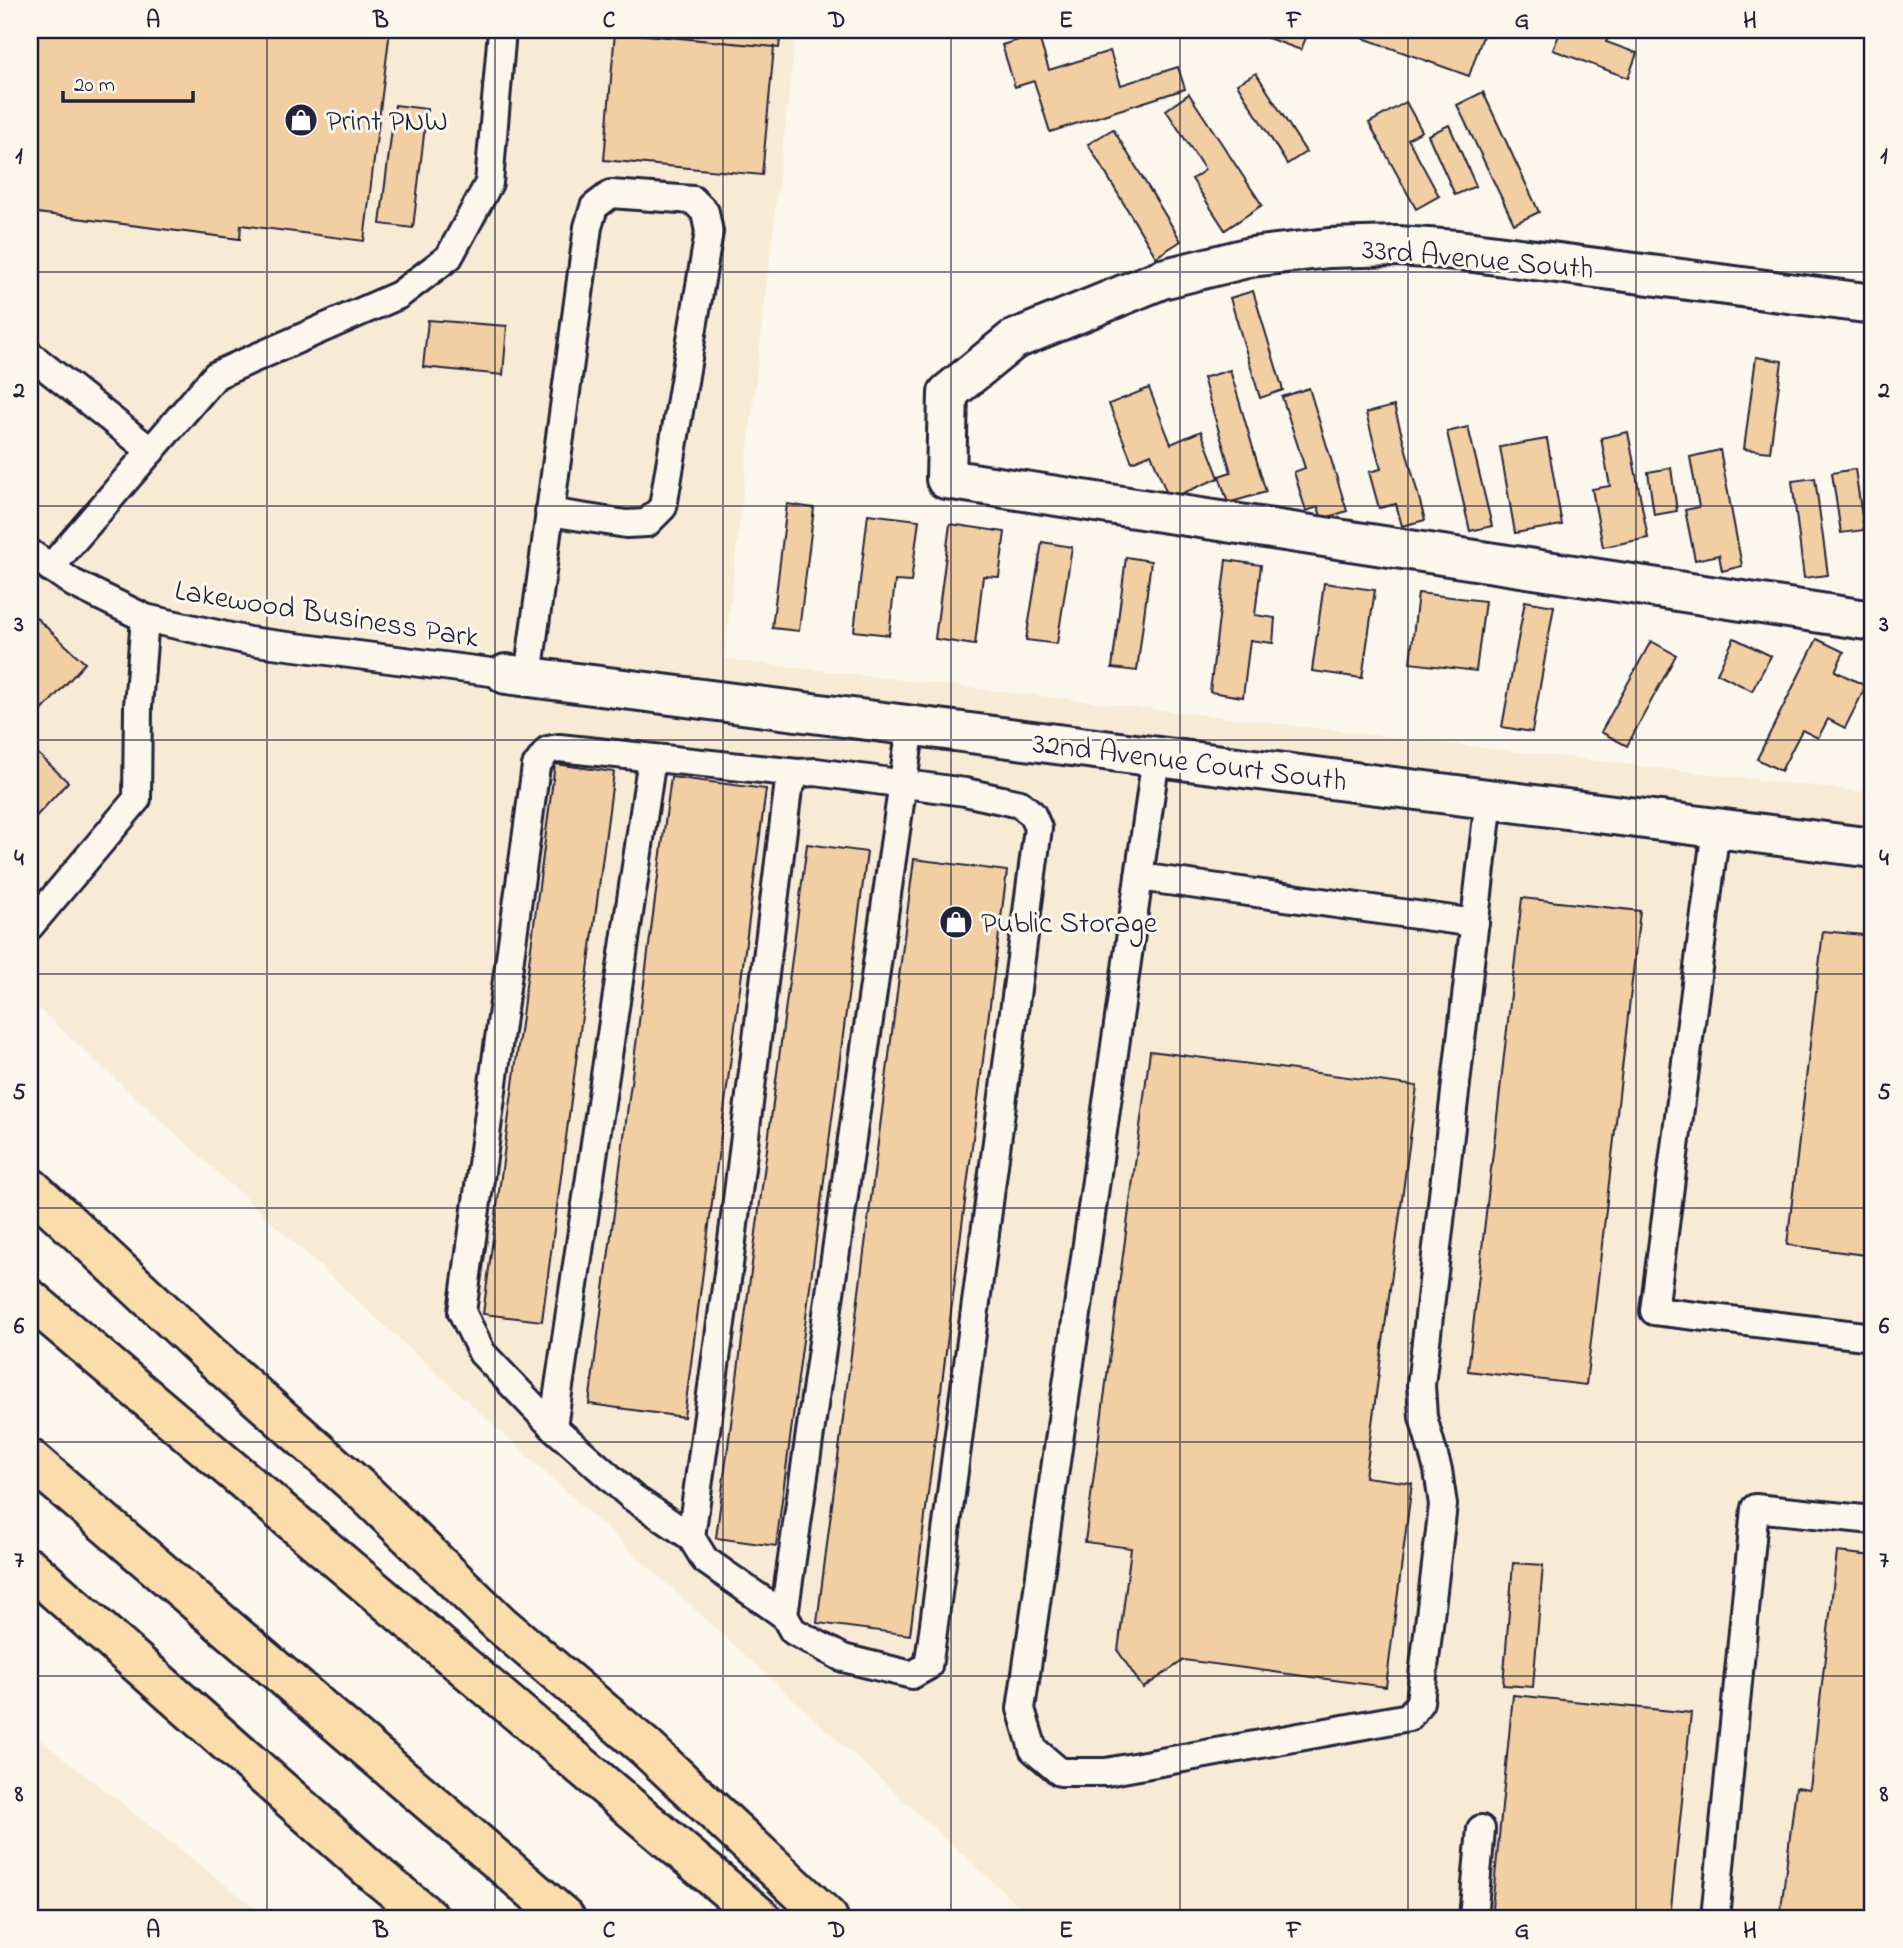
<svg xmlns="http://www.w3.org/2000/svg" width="1903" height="1948" viewBox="0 0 1903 1948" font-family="'Indie Flower',sans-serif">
	<rect width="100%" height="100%" fill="#fbf7ec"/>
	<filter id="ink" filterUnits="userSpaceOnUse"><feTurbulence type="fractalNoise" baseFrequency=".0143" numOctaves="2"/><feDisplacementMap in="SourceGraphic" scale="14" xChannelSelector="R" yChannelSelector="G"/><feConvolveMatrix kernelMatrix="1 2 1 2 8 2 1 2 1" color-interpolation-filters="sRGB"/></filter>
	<g filter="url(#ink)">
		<g fill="#f8ebd6">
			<path d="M30,30H796L724,659L1873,793V1918H1032L30,1001Z"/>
			<path d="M30,1732L268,1918H30Z"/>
		</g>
		<g fill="#f2cea3" stroke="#22223b" stroke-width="2">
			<path d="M30,30H390L364,241L241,225L240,239L30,212Z"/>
			<path d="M648,30H781L779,48L648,35Z"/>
			<path d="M1246,30H1309L1301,50Z"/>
			<path d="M1363,30H1485L1469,76L1360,37Z"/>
			<path d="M1561,30H1596L1609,35L1606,42L1637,53L1628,78L1553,50Z"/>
			<path d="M615,32L774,47L762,175L604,160Z"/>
			<path d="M1038,34L1049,70L1110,51L1121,85L1178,67L1185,89L1050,132L1034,81L1015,87L1002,45Z"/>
			<path d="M1256,73L1306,152L1287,164L1237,84Z"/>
			<path d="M1483,92L1539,212L1514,224L1457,105Z"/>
			<path d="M1189,94L1262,205L1225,230L1192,179L1205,170L1166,110Z"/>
			<path d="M1406,102L1422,131L1408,139L1439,196L1416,209L1369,123Z"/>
			<path d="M395,105L427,109L413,228L380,224Z"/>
			<path d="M1449,125L1476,186L1455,195L1428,135Z"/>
			<path d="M1113,129L1181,241L1156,257L1088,144Z"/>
			<path d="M1253,291L1283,390L1260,398L1230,298Z"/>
			<path d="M428,320L507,326L503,375L423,367Z"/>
			<path d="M1756,357L1782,361L1770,452L1744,449Z"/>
			<path d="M1230,370L1266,492L1228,503L1219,476L1231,472L1203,378Z"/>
			<path d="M1149,388L1171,444L1201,431L1219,478L1169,499L1151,454L1132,462L1109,404Z"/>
			<path d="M1309,388L1347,511L1322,519L1318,507L1306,511L1294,472L1305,468L1282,397Z"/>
			<path d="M1394,406L1425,520L1402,526L1396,504L1379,508L1369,472L1381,469L1366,413Z"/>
			<path d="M1468,427L1492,526L1470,531L1447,432Z"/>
			<path d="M1628,432L1648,538L1603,547L1592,489L1610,486L1601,438Z"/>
			<path d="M1547,439L1562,525L1515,533L1500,447Z"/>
			<path d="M1720,450L1742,566L1722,571L1719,555L1695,560L1685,510L1699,507L1690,457Z"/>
			<path d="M1671,468L1677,511L1654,515L1648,472Z"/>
			<path d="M1855,469L1864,530L1841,533L1832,473Z"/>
			<path d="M1815,478L1828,575L1804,578L1792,481Z"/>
			<path d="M787,504L814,508L799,631L772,628Z"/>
			<path d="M868,514L919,520L911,582L895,581L889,635L854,631Z"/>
			<path d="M950,524L1005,532L999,577L983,576L975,645L935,639Z"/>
			<path d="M1042,542L1072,547L1057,644L1026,640Z"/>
			<path d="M1126,557L1151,561L1137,671L1112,668Z"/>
			<path d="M1226,560L1261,565L1255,615L1275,618L1273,643L1250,640L1243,697L1210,692Z"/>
			<path d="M1324,583L1375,590L1362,678L1312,671Z"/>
			<path d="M1418,593L1485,601L1476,671L1410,663Z"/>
			<path d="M1525,601L1554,606L1532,732L1502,727Z"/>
			<path d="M30,612L85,663L30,724Z"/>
			<path d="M1734,638L1771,656L1752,691L1717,673Z"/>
			<path d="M1817,639L1844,652L1835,671L1866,686L1845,728L1828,719L1818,738L1802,730L1781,771L1757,759Z"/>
			<path d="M1651,641L1676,655L1627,746L1601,732Z"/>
			<path d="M30,746L68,782L30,823Z"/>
			<path d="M555,764L614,772L542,1321L483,1314Z"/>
			<path d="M671,777L766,789L684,1417L589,1404Z"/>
			<path d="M807,844L867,852L776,1546L716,1538Z"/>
			<path d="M914,859L1007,871L910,1635L817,1623Z"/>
			<path d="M1522,898L1640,911L1586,1385L1468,1371Z"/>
			<path d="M1823,931L1873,936V1256L1787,1245Z"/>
			<path d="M1150,1051L1417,1086L1365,1477L1412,1483L1386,1687L1184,1660L1143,1688L1118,1651L1131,1548L1085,1542Z"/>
			<path d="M1837,1552L1873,1556V1918H1780L1796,1787L1810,1789Z"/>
			<path d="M1513,1563L1543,1565L1533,1687L1503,1685Z"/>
			<path d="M1513,1695L1691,1713L1670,1918H1491Z"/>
		</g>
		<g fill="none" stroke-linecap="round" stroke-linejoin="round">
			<defs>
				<g id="service">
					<path d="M30,355L151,451"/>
					<path d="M30,553L73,583L145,618L249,641L506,674"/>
					<path d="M50,568L216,375L399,295L449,257L489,183L502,30"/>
					<path d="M528,677L588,227L594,207L611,194L693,200L705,212L709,232L663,507L647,523L626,524L549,512"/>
					<path d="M559,748L798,773L816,772L965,792L1020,804L1032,814L1038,828L931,1647L928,1666L912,1675L843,1658L793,1631L784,1615L705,1560L691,1537L632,1497L553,1427L482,1353L462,1312L536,766L548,750Z"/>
					<path d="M1156,757L1021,1709L1033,1749L1060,1772H1106L1409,1717L1420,1702L1443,1505L1438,1470L1423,1417L1421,1385L1489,799"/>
					<path d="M1716,828L1654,1311L1873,1337"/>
					<path d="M1139,877L1475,923"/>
					<path d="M30,926L137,799L138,706L145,618"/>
					<path d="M553,1427L652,758"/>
					<path d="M691,1537L728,1273L788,789L798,773"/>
					<path d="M784,1615L911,726"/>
					<path d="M1473,1918L1481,1829"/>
					<path d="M1715,1918L1755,1508L1873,1520"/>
				</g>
				<g id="minor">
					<path d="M1873,304L1458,250L1397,246L1329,248L1251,257L1162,279L1013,340L948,393L946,479L1873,621"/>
					<path d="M506,674L1873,848"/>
				</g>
				<g id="motorway">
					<path d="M30,1187L211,1356L366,1494L500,1624L645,1747L828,1918"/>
					<path d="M30,1299L761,1918"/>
					<path d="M30,1459L565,1918"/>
					<path d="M30,1568L380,1878L429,1918"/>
				</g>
			</defs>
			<use href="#service" stroke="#22223b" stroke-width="32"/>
			<use href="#minor" stroke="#22223b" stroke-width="44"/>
			<use href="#motorway" stroke="#22223b" stroke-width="44"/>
			<use href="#service" stroke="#fbf7ec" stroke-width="26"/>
			<use href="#minor" stroke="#fbf7ec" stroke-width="38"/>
			<use href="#motorway" stroke="#faddab" stroke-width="38"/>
		</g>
	</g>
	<path fill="none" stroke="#22223b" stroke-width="2" stroke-opacity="0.55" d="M267,30V1918M495,30V1918M723,30V1918M951,30V1918M1180,30V1918M1408,30V1918M1636,30V1918M30,272H1873M30,506H1873M30,740H1873M30,974H1873M30,1208H1873M30,1442H1873M30,1676H1873"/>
	<defs>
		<symbol id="shop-disc" viewBox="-11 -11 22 22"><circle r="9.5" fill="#22223b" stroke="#fbf7ec"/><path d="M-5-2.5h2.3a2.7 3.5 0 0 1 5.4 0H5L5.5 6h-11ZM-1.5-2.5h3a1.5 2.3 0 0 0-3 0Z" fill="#fff"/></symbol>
	</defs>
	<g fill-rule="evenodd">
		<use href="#shop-disc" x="282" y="101" width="38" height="38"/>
		<use href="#shop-disc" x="937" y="903" width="38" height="38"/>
	</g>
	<g text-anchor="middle" stroke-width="6" stroke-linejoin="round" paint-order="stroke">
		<g font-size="30" fill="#22223b" stroke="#fbf7ec" text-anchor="start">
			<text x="326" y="130">Print PNW</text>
			<text x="981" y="932">Public Storage</text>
		</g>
		<g font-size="30" fill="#22223b" stroke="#fbf7ec">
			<text transform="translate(1478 258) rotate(5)" y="10">33rd Avenue South</text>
			<text transform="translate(327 613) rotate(9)" y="10">Lakewood Business Park</text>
			<text transform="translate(1190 761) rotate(7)" y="10">32nd Avenue Court South</text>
		</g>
	</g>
	<rect width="1903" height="1948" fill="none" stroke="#fbf7ec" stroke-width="77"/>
	<path d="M63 91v10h130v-10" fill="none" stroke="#22223b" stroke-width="3.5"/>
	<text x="74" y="91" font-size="21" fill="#22223b" stroke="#fbf7ec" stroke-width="5" paint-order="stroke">20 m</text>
	<rect x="38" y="38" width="1826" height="1872" fill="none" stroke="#22223b" stroke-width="2.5"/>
	<g font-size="23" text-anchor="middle" font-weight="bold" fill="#22223b">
		<text x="153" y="27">A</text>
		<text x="381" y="27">B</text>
		<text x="609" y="27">C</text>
		<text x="837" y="27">D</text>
		<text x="1066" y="27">E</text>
		<text x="1294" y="27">F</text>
		<text x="1522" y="27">G</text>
		<text x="1750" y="27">H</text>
		<text x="19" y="163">1</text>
		<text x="1884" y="163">1</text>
		<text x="19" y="397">2</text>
		<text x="1884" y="397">2</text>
		<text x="19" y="631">3</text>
		<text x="1884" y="631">3</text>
		<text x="19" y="865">4</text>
		<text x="1884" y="865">4</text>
		<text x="19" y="1099">5</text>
		<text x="1884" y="1099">5</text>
		<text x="19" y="1333">6</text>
		<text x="1884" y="1333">6</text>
		<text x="19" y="1567">7</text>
		<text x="1884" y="1567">7</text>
		<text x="19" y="1801">8</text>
		<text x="1884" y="1801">8</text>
		<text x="153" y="1937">A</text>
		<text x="381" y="1937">B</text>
		<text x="609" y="1937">C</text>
		<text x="837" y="1937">D</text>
		<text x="1066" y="1937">E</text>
		<text x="1294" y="1937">F</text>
		<text x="1522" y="1937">G</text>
		<text x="1750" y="1937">H</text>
	</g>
</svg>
